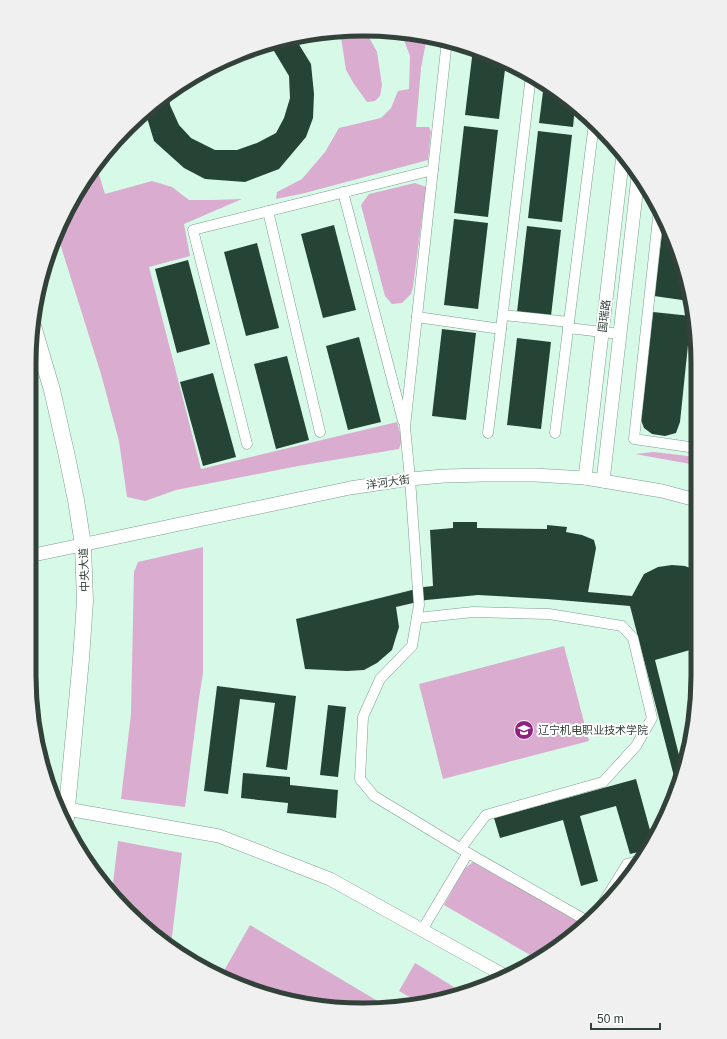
<svg xmlns="http://www.w3.org/2000/svg" width="727" height="1039" viewBox="0 0 727 1039" font-family="Arial,'Noto Sans SC',sans-serif">
	<rect width="100%" height="100%" fill="#d6fae7"/>
	<g fill="#daaccf">
		<path d="M365,30L377,52L382,85L380,96L375,101L367,102L354,84L346,70L341,37L342,31Z"/>
		<path d="M401,32L440,39L426,42L421,68L416,127H429L431,132L428,160L305,193L276,199L277,192L302,179L325,152L339,128L381,118L391,108L398,91L409,89L410,56Z"/>
		<path d="M97,168L105,194L152,181L172,187L189,200H212L242,199L184,224L190,256L149,267L201,469L397,422L402,440L399,449L298,466L176,490L145,501L127,497L119,441L101,374L58,237L74,196Z"/>
		<path d="M415,183L426,187L413,287L411,294L402,303L392,304L385,296L361,205L369,194Z"/>
		<path d="M654,452L696,457V465L635,454Z"/>
		<path d="M203,547V673L199,698L185,807L121,799L131,714L134,572L138,562Z"/>
		<path d="M564,646L589,741L443,779L419,684Z"/>
		<path d="M118,841L182,853L171,945L143,927L112,892Z"/>
		<path d="M473,862L585,926L537,959L444,905L464,869Z"/>
		<path d="M250,925L376,1000L373,1005L320,1007L235,984L221,976Z"/>
		<path d="M415,963L462,992L429,1004H422L399,991Z"/>
	</g>
	<g fill="#254435">
		<path d="M295,38L311,64L314,94L313,118L306,137L279,169L245,182L205,179L184,168L154,141L145,111L169,94L170,105L179,125L191,138L215,150H237L257,143L276,133L284,118L290,98L289,76L271,46L267,44Z"/>
		<path d="M473,49L506,61L499,119L465,115Z"/>
		<path d="M544,84L567,98L575,106L573,127L539,123Z"/>
		<path d="M464,126L498,130L488,217L454,213Z"/>
		<path d="M538,131L572,135L562,222L528,218Z"/>
		<path d="M664,218L689,301L654,296Z"/>
		<path d="M454,219L488,223L478,309L444,305Z"/>
		<path d="M334,225L356,310L323,318L301,234Z"/>
		<path d="M527,226L561,230L551,316L517,312Z"/>
		<path d="M257,243L279,328L246,336L224,252Z"/>
		<path d="M188,260L210,344L177,353L155,269Z"/>
		<path d="M653,312L691,316L680,422L676,433L665,436L652,434L644,428L641,420Z"/>
		<path d="M442,329L476,333L466,420L432,416Z"/>
		<path d="M359,337L381,422L348,430L326,346Z"/>
		<path d="M517,338L551,342L541,429L507,425Z"/>
		<path d="M287,356L309,440L276,449L254,364Z"/>
		<path d="M213,373L236,457L203,466L180,382Z"/>
		<path d="M453,522H477V528L547,529V525L567,527L566,532L582,535L594,540L596,548L588,592L632,596L644,574L658,567L672,565L685,566L697,571V648L655,660L681,763L687,761L677,788L630,606L547,599L478,595L426,600L396,607L399,627L392,650L377,663L364,670L347,671L305,669L296,619L424,587L433,586L430,530L453,528Z"/>
		<path d="M217,686L296,696L287,770L266,767L275,703L240,699L228,794L204,791Z"/>
		<path d="M328,705L346,707L338,777L320,775Z"/>
		<path d="M243,773L290,777V785L338,790L336,818L287,813L288,803L241,798Z"/>
		<path d="M636,779L653,841L647,850L630,854L616,806L580,816L598,881L581,886L563,820L500,838L494,818Z"/>
	</g>
	<g fill="none" stroke-linecap="round" stroke-linejoin="round">
		<defs>
			<g id="minor">
				<path d="M447,40L405,427L410,479L419,605L412,646L380,679L363,717L360,779L374,796L468,853"/>
				<path d="M343,192L403,421"/>
				<path d="M659,209L634,439L696,448"/>
				<path d="M268,211L320,432"/>
				<path d="M503,315L569,322L555,433"/>
				<path d="M417,317L501,329L488,433"/>
				<path d="M569,322L594,123"/>
				<path d="M568,328L620,334"/>
				<path d="M501,329L531,75"/>
				<path d="M247,444L193,230L433,170"/>
				<path d="M417,618L473,612L549,614L622,626L633,638L652,718L636,746L603,782L486,815L461,848"/>
				<path d="M597,913L627,864L641,860"/>
				<path d="M422,930L468,853L589,922"/>
			</g>
			<g id="tertiary">
				<path d="M585,478L623,155"/>
				<path d="M603,481L638,177"/>
				<path d="M29,556L350,488L410,479L444,476L484,475H535L585,478L662,491L696,500"/>
				<path d="M67,809L219,836L330,879L507,977"/>
			</g>
			<path id="primary" d="M33,326L52,390L66,452L76,500L83,545L85,601L81,659L66,818"/>
		</defs>
		<use href="#minor" stroke="#7d9e8d" stroke-width="11"/>
		<use href="#tertiary" stroke="#7d9e8d" stroke-width="14"/>
		<use href="#primary" stroke="#7d9e8d" stroke-width="17"/>
		<use href="#minor" stroke="#fff" stroke-width="10"/>
		<use href="#tertiary" stroke="#fff" stroke-width="13"/>
		<use href="#primary" stroke="#fff" stroke-width="16"/>
	</g>
	<defs>
		<symbol id="university-disc" viewBox="-11 -11 22 22"><circle r="9.5" fill="#912181" stroke="#fff"/><path d="M0-5L7-2L0 1L-7-2ZM-4 1L0 2.5L4 1V4Q0 6-4 4Z" fill="#fff"/></symbol>
	</defs>
	<g fill-rule="evenodd">
		<use href="#university-disc" x="513" y="719" width="22" height="22"/>
	</g>
	<g text-anchor="middle" stroke-width="4" stroke-linejoin="round" paint-order="stroke">
		<g font-size="11" fill="#324139" stroke="#fff">
			<text transform="translate(604 316) rotate(-83)" y="4">国瑞路</text>
			<text transform="translate(388 482) rotate(-8)" y="4">洋河大街</text>
			<text transform="translate(84 570) rotate(-92)" y="4">中央大道</text>
		</g>
		<g font-size="11" fill="#324139" stroke="#fff" text-anchor="start">
			<text x="538" y="734">辽宁机电职业技术学院</text>
		</g>
	</g>
	<path d="M0 0H727V1039H0ZM363 36H364A327 327 0 0 1 691 363V676A327 327 0 0 1 364 1003H363A327 327 0 0 1 36 676V363A327 327 0 0 1 363 36Z" fill="#eff0ef" fill-rule="evenodd"/>
	<path fill="none" stroke="#324139" stroke-width="5" d="M363 36H364A327 327 0 0 1 691 363V676A327 327 0 0 1 364 1003H363A327 327 0 0 1 36 676V363A327 327 0 0 1 363 36Z"/>
	<path d="M591 1023v6h69v-6" fill="none" stroke="#324139" stroke-width="2"/>
	<text x="597" y="1023" font-size="12" fill="#324139" stroke="#ffffff" stroke-width="3" paint-order="stroke">50 m</text>
</svg>
